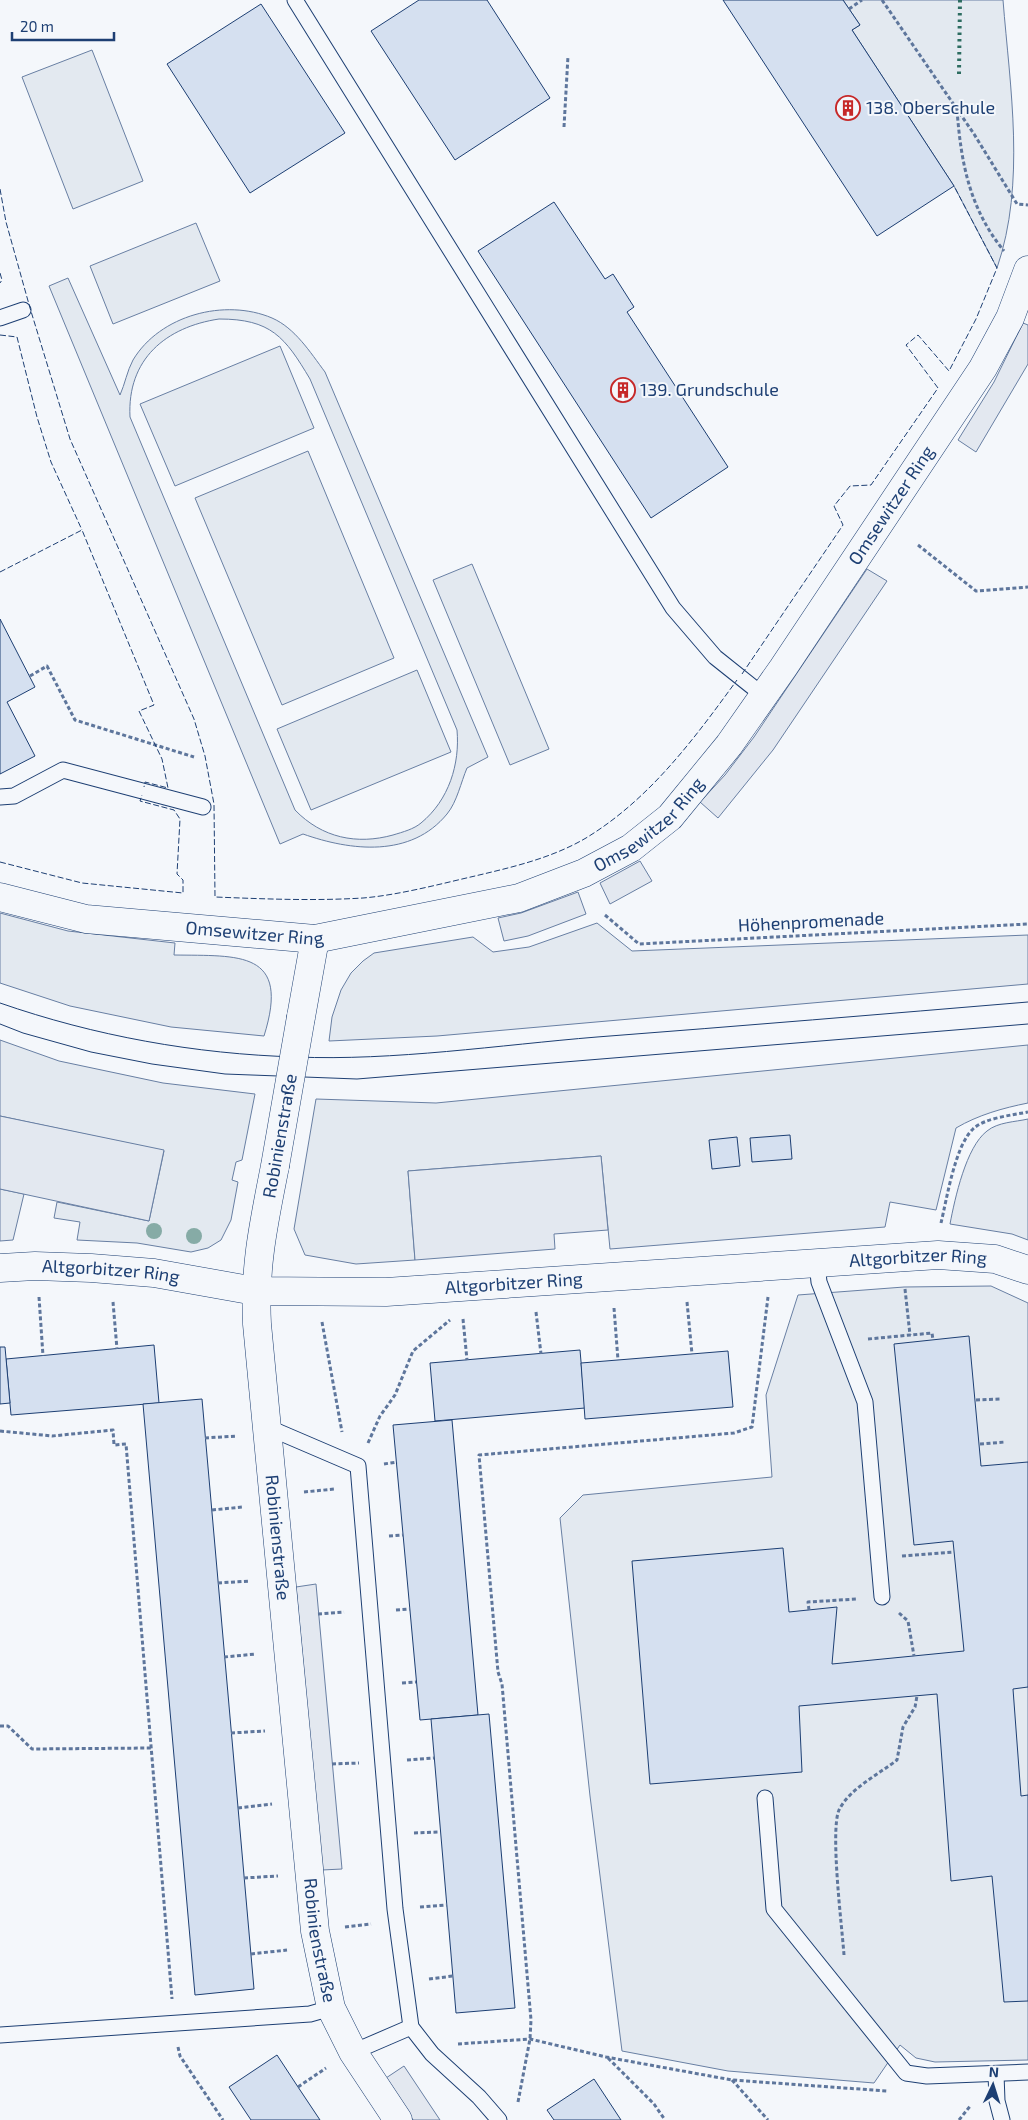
<svg xmlns="http://www.w3.org/2000/svg" width="1028" height="2120" viewBox="0 0 1028 2120" font-family="'Exo 2',sans-serif">
	<rect width="100%" height="100%" fill="#f4f7fb"/>
	<g fill="#e3e9f0" stroke="#687fa3" fill-rule="evenodd">
		<path d="M843,0H1003C1010,88 1026,183 997,268L954,186L852,30L860,25Z"/>
		<path d="M92,50L143,181L73,209L22,77Z"/>
		<path d="M196,223L220,281L113,324L90,266Z"/>
		<path d="M68,278L120,395C125,384 127,371 133,360C160,315 225,298 272,318C295,328 310,352 325,372L488,757L467,768C461,782 457,802 447,814C411,858 351,851 303,834L280,844L49,286ZM219,319C271,319 285,337 310,379L457,730C460,764 449,800 421,823C414,829 403,832 393,835C357,845 322,838 295,810L130,417C127,359 166,327 219,319Z"/>
		<path d="M280,346L314,428L175,486L140,404Z"/>
		<path d="M308,451L394,658L282,705L195,498Z"/>
		<path d="M472,564L549,749L510,765L433,580Z"/>
		<path d="M417,670L451,752L311,810L277,729Z"/>
		<path d="M0,913L68,931L175,943L174,955C239,956 291,950 264,1036L171,1027L70,1006L0,983Z"/>
		<path d="M597,923L632,951L1028,935V984L437,1036L329,1041L332,1017L341,990L351,973L363,961L374,953L473,937L493,952L529,947Z"/>
		<path d="M0,1040L59,1061L163,1083L255,1094L242,1160L236,1162L232,1180L238,1182L231,1220L221,1240L208,1248L191,1252L137,1243L77,1240L80,1222L54,1218L57,1202L149,1221L164,1151L0,1116Z"/>
		<path d="M1028,1045V1103C1003,1108 978,1115 956,1128L936,1210L890,1202L885,1227L610,1249L601,1156L408,1171L415,1260L356,1264L305,1255L294,1229L316,1099L436,1103Z"/>
		<path d="M1028,1119V1240L1012,1234L950,1224C955,1198 966,1147 987,1131C998,1122 1015,1122 1028,1119Z"/>
		<path d="M0,1189L24,1194L13,1240L0,1241Z"/>
		<path d="M991,1286L1028,1303V2060L935,2062L916,2058L900,2045L874,2083L728,2071L622,2051L590,1796L560,1518L583,1495L772,1477L766,1395L798,1295L904,1287Z"/>
	</g>
	<g fill="#e3e8f0" stroke="#687fa3">
		<path d="M1023,323L1028,325V364L976,452L958,440L994,382Z"/>
		<path d="M867,569L887,581L773,750L718,818L700,802L725,775L754,737Z"/>
		<path d="M640,861L652,881L610,904L600,883Z"/>
		<path d="M578,892L586,914L528,936L504,941L498,918L521,913Z"/>
		<path d="M0,1116L164,1150L149,1221L0,1189Z"/>
		<path d="M601,1156L608,1230L554,1234L555,1249L415,1260L408,1171Z"/>
		<path d="M316,1584L342,1869L322,1870L296,1587Z"/>
		<path d="M404,2066L440,2120H413L386,2078Z"/>
	</g>
	<g fill="#d5e0f0" stroke="#1d3f73">
		<path d="M419,0H487L550,98L455,160L371,31Z"/>
		<path d="M723,0H843L860,25L852,30L954,186L877,236Z"/>
		<path d="M261,4L345,133L250,193L167,64Z"/>
		<path d="M554,202L605,279L613,274L634,307L627,312L728,467L651,518L478,251Z"/>
		<path d="M0,619L35,687L7,702L35,756L0,774Z"/>
		<path d="M790,1135L792,1159L752,1162L750,1138Z"/>
		<path d="M737,1137L740,1166L712,1169L709,1140Z"/>
		<path d="M969,1336L981,1466L1028,1462V1687L1013,1689L1021,1796L1028,1795V2001L1004,2002L992,1876L951,1881L937,1694L799,1706L802,1772L650,1784L632,1561L783,1548L789,1612L837,1607L832,1664L964,1651L953,1541L914,1545L894,1344Z"/>
		<path d="M154,1345L159,1403L11,1415L6,1359Z"/>
		<path d="M0,1347H5L10,1403L0,1404Z"/>
		<path d="M580,1350L585,1408L435,1421L430,1363Z"/>
		<path d="M728,1351L733,1407L585,1419L581,1363Z"/>
		<path d="M202,1399L254,1989L195,1995L143,1404Z"/>
		<path d="M452,1420L478,1715L420,1720L393,1425Z"/>
		<path d="M489,1714L515,2008L456,2013L431,1719Z"/>
		<path d="M277,2055L298,2087L320,2120H251L229,2087Z"/>
		<path d="M594,2079L621,2120H554L547,2110Z"/>
	</g>
	<g fill="none" stroke-linecap="round" stroke-linejoin="round">
		<defs>
			<g id="lane">
				<path d="M295,0L673,608L715,657L764,696"/>
				<path d="M0,318L23,310"/>
				<path d="M0,797L14,796L63,770L203,807"/>
				<path d="M817,1263L819,1282L865,1402L882,1597"/>
				<path d="M267,1427L358,1466L395,1909L411,2027L432,2054L479,2097L499,2120"/>
				<path d="M765,1798L774,1909L906,2073L927,2076L1028,2072"/>
				<path d="M0,2035L310,2014L331,2008"/>
				<path d="M353,2052L411,2027"/>
				<path d="M996,2074L997,2101L1002,2120"/>
			</g>
			<g id="street">
				<path id="s1" d="M0,897L86,919L315,939L519,898L584,873L631,848L670,817L729,745L783,668L983,368L1010,318L1028,270"/>
				<path d="M301,1017L315,939"/>
				<path id="s2" d="M275,1166C264,1222 254,1267 257,1324L315,1931L331,2008L353,2052L398,2120"/>
				<path id="s3" d="M0,1268L35,1266L91,1268L154,1273L255,1291L386,1292L938,1255L995,1259L1028,1270"/>
			</g>
		</defs>
		<use href="#lane" stroke="#1d3f73" stroke-width="17"/>
		<use href="#street" stroke="#1d3f73" stroke-width="29"/>
		<g stroke="#5e769c" stroke-width="3" stroke-dasharray="4 2.5" stroke-linecap="butt">
			<path d="M882,0L974,134L1017,204L1028,205"/>
			<path d="M849,9L862,0"/>
			<path d="M957,110C961,162 969,208 1004,251"/>
			<path d="M564,127L568,56"/>
			<path d="M918,545L976,591L1028,587"/>
			<path d="M30,676L47,666L75,720L194,757"/>
			<path d="M605,915L639,944L1028,924"/>
			<path d="M941,1223C947,1198 955,1146 973,1129C984,1118 1013,1115 1028,1112"/>
			<path d="M905,1289L910,1335"/>
			<path d="M39,1297L43,1356"/>
			<path d="M113,1302L117,1349"/>
			<path d="M687,1302L692,1354"/>
			<path d="M614,1308L618,1360"/>
			<path d="M536,1312L541,1354"/>
			<path d="M463,1319L467,1360"/>
			<path d="M322,1322L342,1432"/>
			<path d="M868,1339L932,1333L933,1340"/>
			<path d="M976,1400L1001,1399"/>
			<path d="M0,1431L52,1436L113,1430L114,1445L126,1444L172,1999"/>
			<path d="M205,1438L237,1436"/>
			<path d="M368,1443L380,1416L395,1395L413,1351L450,1320"/>
			<path d="M980,1444L1005,1442"/>
			<path d="M384,1464L397,1462"/>
			<path d="M304,1492L335,1489"/>
			<path d="M212,1510L243,1507"/>
			<path d="M389,1536L403,1535"/>
			<path d="M902,1556L954,1552"/>
			<path d="M218,1583L250,1581"/>
			<path d="M396,1610L410,1609"/>
			<path d="M809,1610L808,1602L857,1599"/>
			<path d="M899,1613L908,1621L914,1656"/>
			<path d="M318,1614L344,1612"/>
			<path d="M224,1657L256,1654"/>
			<path d="M402,1683L416,1682"/>
			<path d="M0,1726H8L32,1749L151,1748"/>
			<path d="M231,1733L265,1731"/>
			<path d="M407,1760L434,1758"/>
			<path d="M332,1764L359,1763"/>
			<path d="M238,1808L272,1804"/>
			<path d="M414,1833L440,1832"/>
			<path d="M244,1878L278,1876"/>
			<path d="M420,1907L447,1905"/>
			<path d="M345,1927L371,1924"/>
			<path d="M251,1954L287,1950"/>
			<path d="M844,1955C842,1927 830,1831 839,1810C849,1789 879,1774 897,1760L903,1727L915,1707L917,1696"/>
			<path d="M429,1979L453,1976"/>
			<path d="M458,2044L530,2039L606,2057L732,2080L887,2091"/>
			<path d="M178,2047L180,2056L223,2120"/>
			<path d="M608,2058L654,2104L665,2120"/>
			<path d="M732,2080L768,2120"/>
			<path d="M298,2087L326,2068"/>
			<path d="M518,2102L530,2039L531,2020L502,1684L498,1672L479,1455L734,1433L752,1427L768,1297"/>
			<path d="M959,2120L971,2105"/>
		</g>
		<use href="#lane" stroke="#f4f7fb" stroke-width="15"/>
		<use href="#street" stroke="#f4f7fb" stroke-width="28"/>
		<g stroke="#1d3f73" stroke-width="1">
			<path d="M0,1003C95,1036 195,1054 296,1057C394,1061 499,1045 597,1037C741,1026 884,1014 1028,1002"/>
			<path d="M0,1024L23,1033L91,1052L152,1064L225,1074L357,1079L1028,1024"/>
		</g>
		<defs>
			<path id="street-bridge" d="M275,1166L301,1017"/>
		</defs>
		<use href="#street-bridge" stroke="#1d3f73" stroke-width="29" stroke-linecap="butt"/>
		<use href="#street-bridge" stroke="#f4f7fb" stroke-width="28"/>
		<path stroke="#2c6c60" stroke-width="4" stroke-dasharray="2.5 4" stroke-linecap="butt" d="M959,74L960,0"/>
		<g stroke="#1d3f73" stroke-width="1" stroke-dasharray="6 2.5" stroke-linecap="butt">
			<path d="M0,189L6,222L30,308L70,439L194,719L205,756L214,804L215,897C265,899 314,901 363,898C399,895 440,884 475,876C513,867 552,858 586,838C650,799 694,739 737,680"/>
			<path d="M0,273L2,280L0,283"/>
			<path d="M0,335L17,337L37,417L51,462L82,530"/>
			<path d="M0,572L82,530L154,705L139,711L162,759L168,788L145,782L144,787"/>
			<path d="M742,674L843,525L834,506L850,486L871,485L938,388L906,345L918,335L949,371L976,319L997,268L954,186"/>
			<path d="M0,862L82,883L183,893V880L177,874L180,819L174,810L140,801L142,795"/>
		</g>
	</g>
	<g fill="#86aba6">
		<circle cx="154" cy="1231" r="8"/>
		<circle cx="194" cy="1236" r="8"/>
	</g>
	<defs>
		<symbol id="building-ring" viewBox="-11 -11 22 22"><circle r="9.5" fill="#f4f7fb" stroke="#c62828" stroke-width="1.5"/><path d="M-4-6H4V6H1V3H-1V6H-4ZM-2.5-4.3h1.7v1.8h-1.7ZM.8-4.3h1.7v1.8H.8ZM-2.5-1h1.7V.8h-1.7ZM.8-1h1.7V.8H.8Z" fill="#c62828"/></symbol>
	</defs>
	<g fill-rule="evenodd">
		<use href="#building-ring" x="834" y="94" width="28" height="28"/>
		<use href="#building-ring" x="609" y="376" width="28" height="28"/>
	</g>
	<g text-anchor="middle" stroke-width="4" stroke-linejoin="round" paint-order="stroke">
		<g font-size="18" fill="#1d3f73" stroke="#f4f7fb" text-anchor="start">
			<text x="866" y="114">138. Oberschule</text>
			<text x="640" y="396">139. Grundschule</text>
		</g>
		<g font-size="18" fill="#1d3f73" stroke="#f4f7fb">
			<text dy="6" stroke="none"><textPath href="#s1" startOffset="1082">Omsewitzer Ring</textPath></text>
			<text dy="6" stroke="none"><textPath href="#s1" startOffset="678">Omsewitzer Ring</textPath></text>
			<text transform="translate(811 922) rotate(-3)" y="6">Höhenpromenade</text>
			<text dy="6" stroke="none"><textPath href="#s1" startOffset="258">Omsewitzer Ring</textPath></text>
			<text transform="translate(280 1136) rotate(-80)" y="6">Robinienstraße</text>
			<text dy="6" stroke="none"><textPath href="#s3" startOffset="921">Altgorbitzer Ring</textPath></text>
			<text dy="6" stroke="none"><textPath href="#s3" startOffset="111">Altgorbitzer Ring</textPath></text>
			<text dy="6" stroke="none"><textPath href="#s3" startOffset="516">Altgorbitzer Ring</textPath></text>
			<text dy="6" stroke="none"><textPath href="#s2" startOffset="374">Robinienstraße</textPath></text>
			<text dy="6" stroke="none"><textPath href="#s2" startOffset="779">Robinienstraße</textPath></text>
		</g>
	</g>
	<g transform="translate(993 2085) rotate(4)" stroke="#f4f7fb" stroke-width="4" paint-order="stroke">
	<path d="M0-4L9 19L0 12L-9 19Z" fill="#1d3f73"/>
	<text y="-8" font-size="14" font-weight="bold" text-anchor="middle" fill="#1d3f73">N</text>
	</g>
	<path d="M12 32v8h102v-8" fill="none" stroke="#1d3f73" stroke-width="2.5"/>
	<text x="20" y="32" font-size="15" fill="#1d3f73" stroke="#f4f7fb" stroke-width="4" paint-order="stroke">20 m</text>
</svg>
